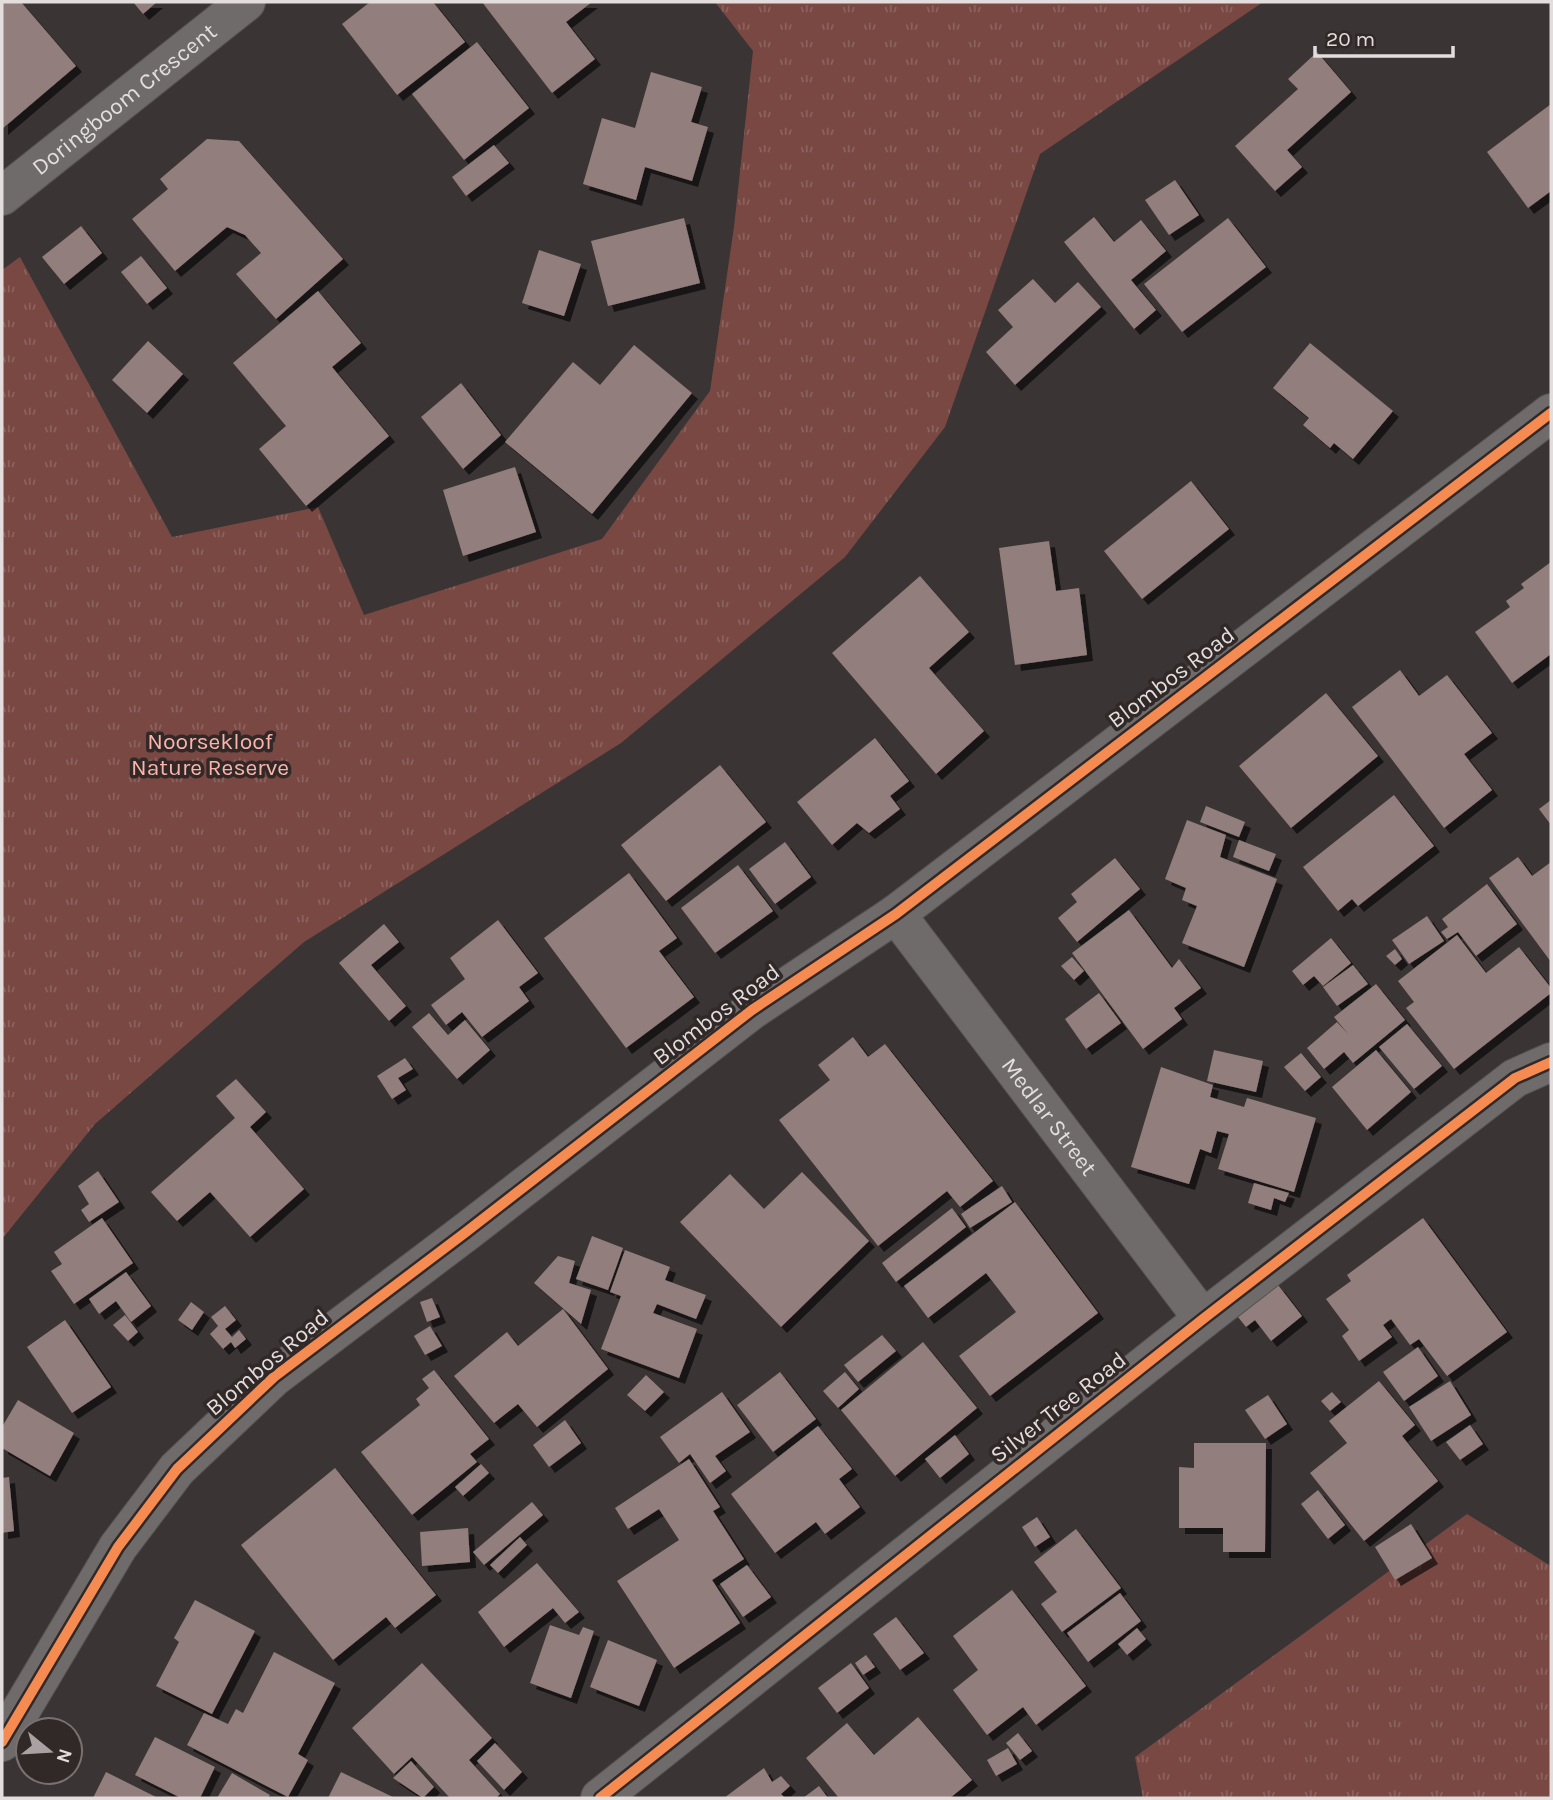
<svg xmlns="http://www.w3.org/2000/svg" width="1553" height="1800" viewBox="0 0 1553 1800" font-family="Karla,sans-serif">
	<defs>
		<pattern id="park-tufts" width="24" height="20" patternUnits="userSpaceOnUse" patternTransform="scale(1.75)"><rect width="24" height="20" fill="#794843"/><path d="M3 7l-1-3M5 7V3M7 7l1-3M15 17l-1-3M17 17v-4M19 17l1-3" fill="none" stroke="#8c625e"/></pattern>
		<filter id="shadow"><feDropShadow dx="6" dy="6" stdDeviation="0" flood-color="#0009"/></filter>
	</defs>
	<rect width="100%" height="100%" fill="#3a3534"/>
	<g fill="url(#park-tufts)">
		<path d="M715,2H1263L1040,154L945,427L845,557L621,743L304,942L95,1124L2,1239V270L20,257L172,537L318,507L364,615L602,539L710,391L734,227L753,51Z"/>
		<path d="M1467,1514L1551,1566V1798H1143L1135,1757Z"/>
	</g>
	<g fill="#927e7b" filter="url(#shadow)">
		<path d="M2,2H21L76,66L2,129Z"/>
		<path d="M133,2H157L143,14Z"/>
		<path d="M370,2H433L465,42L397,95L342,24Z"/>
		<path d="M482,2H592L566,22L595,59L552,93Z"/>
		<path d="M477,42L529,108L464,160L412,94Z"/>
		<path d="M1317,52L1351,92L1287,150L1302,167L1275,191L1235,146L1298,89L1288,79Z"/>
		<path d="M651,72L702,87L691,122L708,127L692,181L645,167L636,200L583,184L602,118L635,128Z"/>
		<path d="M1551,104V191L1528,208L1487,152Z"/>
		<path d="M207,139L239,141L343,259L276,319L236,274L261,253L245,235L227,227L175,271L132,219L168,189L160,179Z"/>
		<path d="M494,145L509,163L466,196L452,177Z"/>
		<path d="M1175,180L1199,215L1169,235L1145,200Z"/>
		<path d="M1094,217L1114,242L1141,220L1166,251L1131,280L1156,310L1134,329L1064,242Z"/>
		<path d="M684,218L700,283L608,306L591,241Z"/>
		<path d="M1228,218L1266,267L1182,332L1144,284Z"/>
		<path d="M81,226L102,253L64,284L42,257Z"/>
		<path d="M539,250L581,264L564,316L522,303Z"/>
		<path d="M141,256L167,288L147,304L121,272Z"/>
		<path d="M1033,279L1055,303L1078,282L1101,307L1015,385L986,352L1013,327L998,310Z"/>
		<path d="M318,291L361,343L332,367L389,436L306,506L259,449L286,426L233,363Z"/>
		<path d="M148,341L183,374L147,413L112,380Z"/>
		<path d="M1310,343L1393,411L1353,459L1334,443L1330,448L1303,425L1309,418L1273,388Z"/>
		<path d="M634,345L692,393L592,514L505,442L573,362L600,385Z"/>
		<path d="M461,383L501,435L463,469L421,417Z"/>
		<path d="M515,467L536,532L463,556L443,490Z"/>
		<path d="M1191,481L1229,529L1142,599L1104,551Z"/>
		<path d="M1049,541L1056,591L1079,588L1087,655L1015,665L999,548Z"/>
		<path d="M1551,562V654L1512,683L1475,632L1510,607L1506,601L1524,588L1521,584Z"/>
		<path d="M920,576L969,632L929,668L984,731L936,774L832,653Z"/>
		<path d="M1400,670L1419,696L1447,675L1492,733L1464,754L1492,790L1444,828L1352,707Z"/>
		<path d="M1326,693L1378,756L1291,828L1239,766Z"/>
		<path d="M875,738L909,781L890,796L900,809L869,833L857,823L832,845L797,802Z"/>
		<path d="M720,765L766,822L666,901L621,845Z"/>
		<path d="M1394,795L1434,846L1358,906L1352,899L1338,911L1303,867Z"/>
		<path d="M1551,800V825L1539,809Z"/>
		<path d="M1206,806L1245,822L1239,837L1200,822Z"/>
		<path d="M1187,820L1226,835L1220,857L1277,879L1244,967L1182,943L1197,906L1182,900L1186,888L1165,879Z"/>
		<path d="M1239,840L1276,854L1269,871L1233,857Z"/>
		<path d="M785,842L811,877L775,904L749,869Z"/>
		<path d="M1518,857L1532,876L1551,862V962L1489,878Z"/>
		<path d="M1115,858L1140,889L1077,942L1058,918L1077,902L1071,894Z"/>
		<path d="M738,865L773,911L715,953L681,908Z"/>
		<path d="M629,873L677,938L659,951L694,997L626,1048L544,938Z"/>
		<path d="M1487,884L1517,924L1476,956L1458,932L1447,939L1441,932L1448,927L1442,919Z"/>
		<path d="M1129,910L1172,968L1179,959L1201,988L1174,1008L1182,1019L1143,1049L1072,953Z"/>
		<path d="M1427,916L1444,941L1409,964L1392,940Z"/>
		<path d="M498,920L538,973L519,987L529,1001L482,1037L462,1012L446,1025L431,1005L465,979L450,958Z"/>
		<path d="M384,924L399,942L371,965L406,1006L389,1021L339,963Z"/>
		<path d="M1457,935L1486,973L1519,947L1551,988V993L1454,1069L1406,1008L1414,1002L1398,981Z"/>
		<path d="M1331,938L1351,963L1323,986L1314,976L1303,985L1292,971Z"/>
		<path d="M1395,949L1402,959L1395,965L1386,956Z"/>
		<path d="M1072,957L1084,971L1074,980L1061,966Z"/>
		<path d="M1353,965L1368,984L1337,1006L1323,987Z"/>
		<path d="M1376,984L1405,1020L1353,1063L1344,1052L1324,1069L1307,1048L1337,1022L1349,1035L1334,1017Z"/>
		<path d="M1099,993L1121,1023L1086,1049L1065,1019Z"/>
		<path d="M429,1013L448,1035L465,1020L490,1050L457,1079L412,1027Z"/>
		<path d="M1407,1024L1442,1066L1414,1089L1379,1047Z"/>
		<path d="M853,1037L868,1057L885,1044L993,1181L960,1207L947,1191L878,1246L779,1120L830,1080L818,1065Z"/>
		<path d="M1214,1050L1263,1061L1256,1092L1207,1081Z"/>
		<path d="M1376,1050L1411,1092L1367,1130L1332,1087Z"/>
		<path d="M1301,1053L1321,1077L1305,1091L1284,1067Z"/>
		<path d="M405,1058L413,1069L398,1078L406,1090L392,1099L377,1076Z"/>
		<path d="M1161,1067L1213,1085L1210,1097L1244,1107L1247,1098L1316,1118L1294,1192L1218,1169L1229,1134L1217,1131L1211,1153L1200,1149L1189,1184L1131,1167Z"/>
		<path d="M236,1079L266,1112L250,1127L304,1189L250,1237L210,1192L177,1221L151,1192L235,1118L216,1096Z"/>
		<path d="M98,1171L119,1202L89,1222L81,1210L89,1204L78,1186Z"/>
		<path d="M802,1172L869,1241L781,1327L680,1222L730,1174L764,1209Z"/>
		<path d="M1254,1183L1289,1193L1285,1202L1274,1198L1271,1210L1248,1203Z"/>
		<path d="M1002,1186L1012,1202L970,1228L961,1214Z"/>
		<path d="M1015,1202L1098,1313L990,1396L959,1356L1016,1312L986,1273L928,1318L904,1286Z"/>
		<path d="M952,1208L966,1227L896,1282L882,1263Z"/>
		<path d="M102,1218L133,1263L74,1304L51,1271L62,1264L54,1252Z"/>
		<path d="M1423,1218L1507,1332L1447,1376L1419,1339L1410,1345L1391,1319L1383,1325L1392,1337L1359,1361L1342,1336L1349,1330L1326,1299L1351,1281L1347,1275Z"/>
		<path d="M592,1236L623,1248L608,1290L576,1279Z"/>
		<path d="M625,1250L670,1267L665,1280L706,1295L696,1319L657,1304L653,1313L697,1329L679,1378L601,1349L621,1296L610,1292Z"/>
		<path d="M558,1256L575,1261L569,1283L591,1290L581,1324L534,1283Z"/>
		<path d="M126,1272L151,1306L131,1322L116,1301L99,1314L89,1299Z"/>
		<path d="M1278,1285L1302,1316L1271,1341L1255,1320L1246,1327L1238,1317Z"/>
		<path d="M432,1298L440,1317L427,1322L420,1302Z"/>
		<path d="M191,1302L204,1312L192,1330L178,1320Z"/>
		<path d="M225,1306L236,1320L225,1329L232,1337L239,1330L246,1339L235,1348L231,1342L223,1349L210,1334L218,1326L211,1317Z"/>
		<path d="M563,1309L608,1369L537,1427L518,1404L494,1423L454,1376L507,1332L518,1346Z"/>
		<path d="M125,1315L138,1332L128,1341L113,1325Z"/>
		<path d="M65,1320L111,1387L72,1413L27,1347Z"/>
		<path d="M430,1326L442,1346L425,1355L414,1336Z"/>
		<path d="M882,1335L896,1351L858,1382L844,1365Z"/>
		<path d="M923,1342L977,1408L895,1476L841,1410Z"/>
		<path d="M1418,1347L1438,1376L1404,1401L1383,1372Z"/>
		<path d="M434,1370L489,1439L470,1454L477,1462L412,1515L361,1452L420,1405L416,1399L429,1388L422,1379Z"/>
		<path d="M780,1372L816,1419L773,1452L737,1405Z"/>
		<path d="M845,1372L859,1389L838,1408L823,1391Z"/>
		<path d="M646,1375L664,1392L645,1411L627,1395Z"/>
		<path d="M1379,1381L1415,1425L1402,1436L1438,1481L1364,1541L1310,1473L1347,1443L1329,1421Z"/>
		<path d="M1450,1381L1471,1415L1431,1441L1409,1407Z"/>
		<path d="M722,1392L750,1432L715,1456L726,1471L710,1483L690,1454L679,1463L660,1437Z"/>
		<path d="M1332,1392L1341,1402L1330,1411L1321,1401Z"/>
		<path d="M1268,1395L1287,1424L1265,1439L1245,1410Z"/>
		<path d="M18,1400L74,1433L50,1476L2,1448V1427Z"/>
		<path d="M565,1420L581,1443L549,1467L533,1445Z"/>
		<path d="M1470,1425L1483,1444L1460,1460L1446,1442Z"/>
		<path d="M818,1426L852,1469L839,1479L860,1507L825,1534L816,1522L775,1553L731,1494Z"/>
		<path d="M955,1435L969,1454L940,1478L925,1459Z"/>
		<path d="M1194,1443H1266L1265,1552H1223V1528H1179V1467L1194,1468Z"/>
		<path d="M689,1459L720,1507L713,1511L744,1559L712,1580L740,1623L674,1668L617,1581L679,1540L659,1509L628,1529L615,1508Z"/>
		<path d="M481,1464L489,1473L463,1496L455,1487Z"/>
		<path d="M335,1468L436,1595L395,1628L386,1617L333,1660L241,1545Z"/>
		<path d="M9,1477L14,1531L2,1533V1478Z"/>
		<path d="M1318,1490L1345,1525L1328,1539L1301,1504Z"/>
		<path d="M532,1502L543,1515L484,1565L473,1552Z"/>
		<path d="M1037,1517L1050,1537L1035,1547L1022,1527Z"/>
		<path d="M1411,1524L1432,1558L1395,1580L1375,1547Z"/>
		<path d="M468,1528L470,1562L422,1566L420,1532Z"/>
		<path d="M1076,1529L1121,1588L1062,1632L1041,1604L1057,1592L1034,1562Z"/>
		<path d="M520,1537L527,1545L498,1573L490,1565Z"/>
		<path d="M537,1563L579,1612L565,1623L553,1608L504,1647L478,1612Z"/>
		<path d="M747,1565L771,1597L743,1617L720,1584Z"/>
		<path d="M1012,1590L1086,1686L1036,1725L1023,1707L987,1735L953,1690L978,1670L953,1636Z"/>
		<path d="M1120,1593L1141,1621L1088,1662L1067,1633Z"/>
		<path d="M195,1600L255,1631L212,1714L156,1686L179,1642L174,1638Z"/>
		<path d="M896,1617L924,1653L900,1670L873,1634Z"/>
		<path d="M550,1625L579,1635L583,1627L594,1631L571,1698L530,1683Z"/>
		<path d="M1137,1628L1146,1639L1127,1655L1118,1644Z"/>
		<path d="M608,1640L657,1660L639,1706L590,1687Z"/>
		<path d="M274,1652L335,1683L298,1754L308,1760L288,1797L187,1745L204,1713L228,1724L236,1709L243,1713Z"/>
		<path d="M866,1655L875,1667L863,1675L855,1663Z"/>
		<path d="M422,1663L492,1738L469,1760L500,1794L496,1798H450L412,1757L394,1774L352,1728Z"/>
		<path d="M851,1663L869,1688L837,1713L818,1688Z"/>
		<path d="M918,1717L972,1780L950,1798H839L806,1758L847,1723L874,1755Z"/>
		<path d="M1018,1733L1032,1751L1020,1760L1006,1743Z"/>
		<path d="M155,1737L215,1767L200,1798H181L135,1775Z"/>
		<path d="M495,1743L522,1772L504,1790L477,1761Z"/>
		<path d="M1008,1748L1017,1764L996,1776L987,1760Z"/>
		<path d="M411,1761L434,1787L423,1798L393,1778Z"/>
		<path d="M764,1768L772,1782L781,1776L790,1786L781,1794L785,1798H724Z"/>
		<path d="M106,1772L158,1798H93Z"/>
		<path d="M341,1772L395,1798H328Z"/>
		<path d="M232,1773L270,1795L268,1798H217Z"/>
		<path d="M819,1786L828,1798H803Z"/>
	</g>
	<g fill="none" stroke-linecap="round" stroke-linejoin="round">
		<defs>
			<g id="minor">
				<path id="s1" d="M2,196L246,2"/>
				<path id="s2" d="M896,914L1203,1319"/>
				<path d="M2,1742L118,1547L177,1469L274,1377L466,1232L752,1010L896,914L1551,413"/>
				<path d="M600,1798L1203,1319L1515,1078L1551,1062"/>
			</g>
		</defs>
		<use href="#minor" stroke="#575353" stroke-width="40"/>
		<use href="#minor" stroke="#6f6b6b" stroke-width="38"/>
		<defs>
			<g id="cycleway">
				<path d="M2,1742L118,1547L177,1469L274,1377L466,1232L752,1010L896,914L1551,413"/>
				<path d="M600,1798L1203,1319L1515,1078L1551,1062"/>
			</g>
		</defs>
		<use href="#cycleway" stroke="#312928" stroke-width="15"/>
		<use href="#cycleway" stroke="#f68b52" stroke-width="10"/>
	</g>
	<g text-anchor="middle" stroke-width="7" stroke-linejoin="round" paint-order="stroke">
		<g font-size="23" fill="#e3dddd" stroke="#312928">
			<text dy="8" stroke="none"><textPath href="#s1" startOffset="156">Doringboom Crescent</textPath></text>
			<text transform="translate(1171 677) rotate(-37)" y="8">Blombos Road</text>
			<text transform="translate(716 1014) rotate(-37)" y="8">Blombos Road</text>
			<text dy="8" stroke="none"><textPath href="#s2" startOffset="254">Medlar Street</textPath></text>
			<text transform="translate(267 1362) rotate(-40)" y="8">Blombos Road</text>
			<text transform="translate(1058 1407) rotate(-38)" y="8">Silver Tree Road</text>
		</g>
		<g font-size="23" fill="#fcb3aa" stroke="#312928">
			<text x="210" y="749">Noorsekloof<tspan x="210" dy="26">Nature Reserve</tspan></text>
		</g>
	</g>
	<rect width="1553" height="1800" fill="none" stroke="#e3dddd" stroke-width="7"/>
	<g transform="translate(49 1751) rotate(108)"><circle r="33" fill="#312928" stroke="#787170" stroke-width="2"/>
	<path d="M0-5L12 26L0 18L-12 26Z" fill="#a8a2a2"/>
	<text y="-10" font-size="19" font-weight="bold" text-anchor="middle" fill="#e3dddd">N</text>
	</g>
	<path d="M1315 46v10h138v-10" fill="none" stroke="#e3dddd" stroke-width="3.5"/>
	<text x="1326" y="46" font-size="21" fill="#e3dddd" stroke="#312928" stroke-width="5" paint-order="stroke">20 m</text>
</svg>
